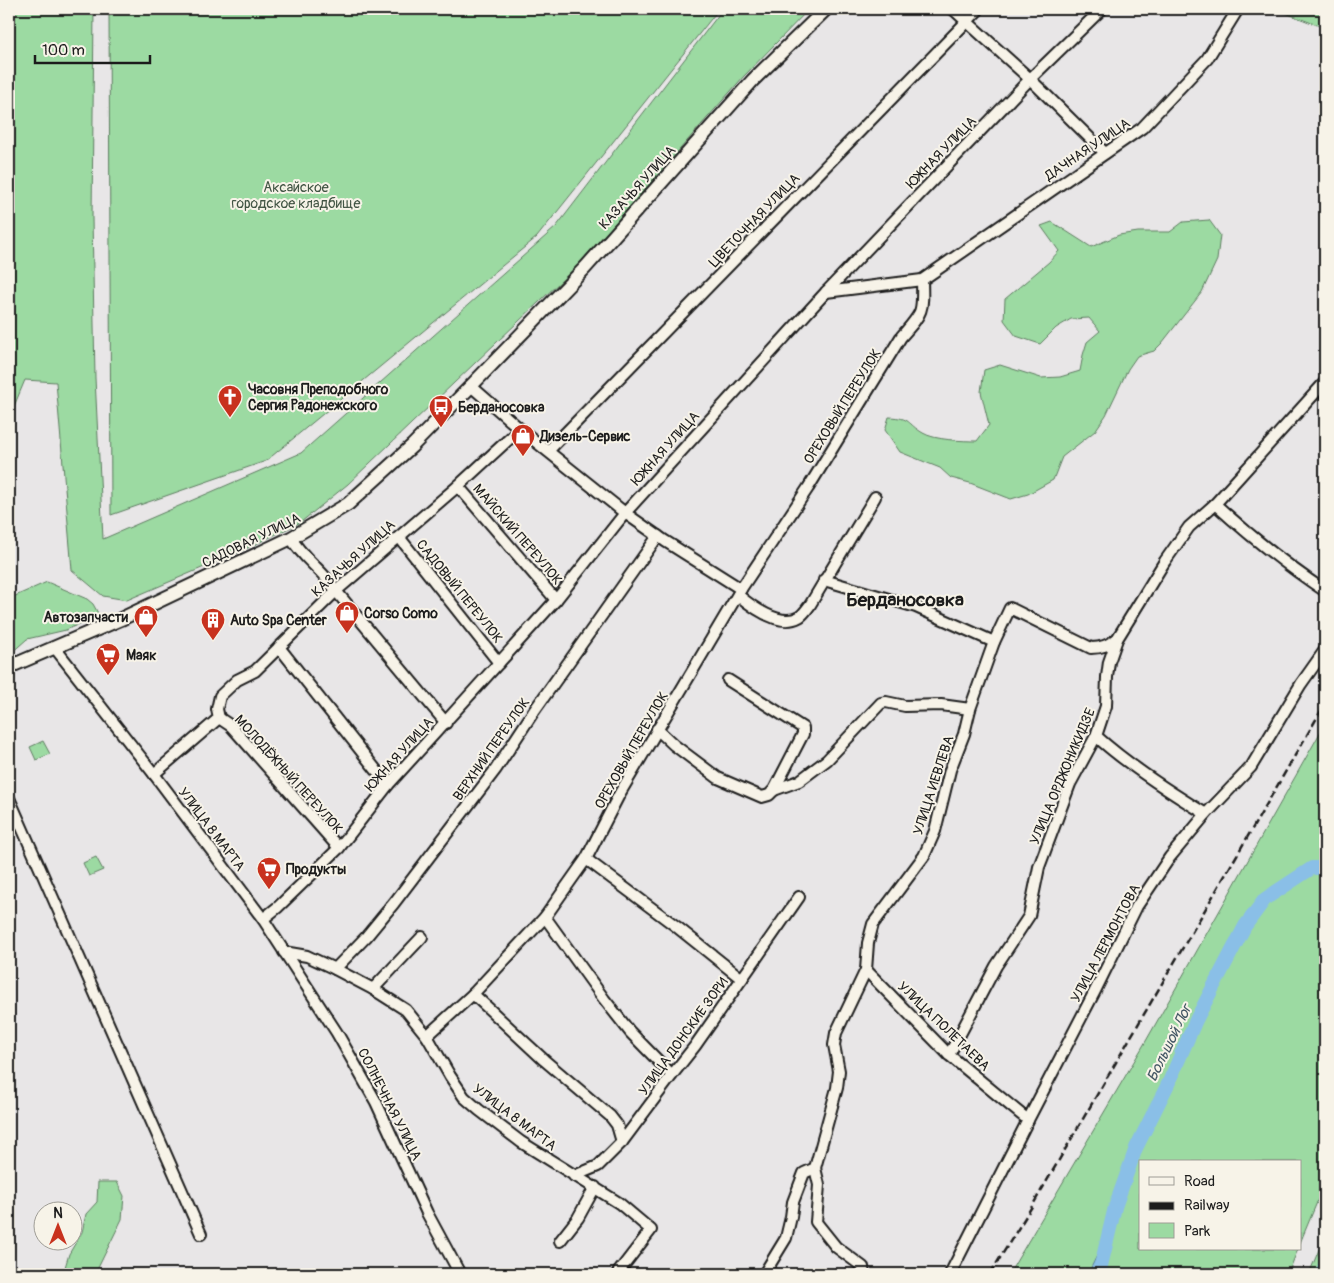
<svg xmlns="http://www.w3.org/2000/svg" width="1334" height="1283" viewBox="0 0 1334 1283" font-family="Pangolin,sans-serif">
	<rect width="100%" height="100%" fill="#e8e6e7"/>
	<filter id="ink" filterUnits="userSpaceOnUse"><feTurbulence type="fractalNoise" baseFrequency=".02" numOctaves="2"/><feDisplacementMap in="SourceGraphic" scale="10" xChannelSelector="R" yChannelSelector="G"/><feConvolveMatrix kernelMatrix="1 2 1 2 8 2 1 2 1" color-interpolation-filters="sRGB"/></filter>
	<g filter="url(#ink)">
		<g fill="#9cdaa2" stroke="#5c7b5f">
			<path d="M9,9H94L92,218L95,378L103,539L301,453L556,227L723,9H809L744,76L581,262L348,484L301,522L237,553L127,600L103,596L72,570L56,382L25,380L9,418V242L15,208L9,197Z"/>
			<path d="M109,9H719L537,237L266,461L111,515Z"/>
			<path d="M1275,9H1325V28Z"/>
			<path d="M1209,220L1220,235L1217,260L1202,292L1162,343L1154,351L1137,356L1128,369L1106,415L1095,431L1062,457L1053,480L1028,494L1011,499L970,483L951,478L940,468L900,452L885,430L889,417C912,418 906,423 923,433C934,440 963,441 977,441L989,425L981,392L984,370L1000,365L1041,378L1060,377L1080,371L1083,355L1087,342L1100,331L1089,318L1071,319L1056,328L1040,344L1016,336L1004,320L1005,299L1049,262L1059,251L1041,226L1052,222L1091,247L1119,235L1138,232H1170L1183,222Z"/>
			<path d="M47,582L87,599L93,604L99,615L66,630L27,639L9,655V588L13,597Z"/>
			<path d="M1325,724V1183L1300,1243V1162H1140V1249H1298L1288,1274H1009L1146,1041Z"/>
			<path d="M43,741L50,754L36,760L30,747Z"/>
			<path d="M96,857L103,870L89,876L83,863Z"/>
			<path d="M98,1182H117L124,1196L122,1219L95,1274H63L69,1254L82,1232L86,1214L97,1202Z"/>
			<path d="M1325,1235V1274H1309Z"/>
		</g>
		<path fill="#8abfe7" stroke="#5e7e96" d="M1103,1243L1106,1274H1088Z"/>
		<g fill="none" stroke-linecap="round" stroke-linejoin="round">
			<path stroke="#8abfe7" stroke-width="8" d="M1319,1274L1325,1258"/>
			<path stroke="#8abfe7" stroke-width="14" d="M1099,1274L1115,1207L1136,1148L1169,1082L1196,1020L1245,926L1265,899L1312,868H1325"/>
			<defs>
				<g id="minor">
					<path d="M953,9L1030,79L1105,153"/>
					<path d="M826,292L922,280L1142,128L1207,59L1238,9"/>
					<path d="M471,386L520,429L625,513L665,541L741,589"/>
					<path d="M549,450L979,9"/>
					<path d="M458,486L556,600"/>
					<path d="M1215,504C1250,536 1286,565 1325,591"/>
					<path d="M399,537L499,663"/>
					<path d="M291,538C303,559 324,571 336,591L446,723"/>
					<path d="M824,580L916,607L994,642"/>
					<path d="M738,595C751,606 780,628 799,617C803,615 807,609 810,605L875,497"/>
					<path d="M279,647L388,785"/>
					<path d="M55,648L154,774L263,919L337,1033L376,1102L427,1213L460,1274"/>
					<path d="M219,718L231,726L339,848"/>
					<path d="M657,729L674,745L718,778L762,797L769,795L774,790L803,734V728L728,680"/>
					<path d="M1096,736C1129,766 1168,791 1206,814"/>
					<path d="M154,774L219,718L217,709L220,696L237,680L255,671L336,591L458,486L520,429"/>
					<path d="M774,790L799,781L827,760L881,703L886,702L905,706L941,705L970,709"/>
					<path d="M9,798L201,1234"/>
					<path d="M586,859L677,927L742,979"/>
					<path d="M545,917L604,999L630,1032L672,1075"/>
					<path d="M263,919L278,907L339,848L388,785L556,600L625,513L826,292L1030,79L1102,9"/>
					<path d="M284,952L307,956L335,969L373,989L406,1010L427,1036L450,1076L464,1097L479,1110L521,1142L619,1203L651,1230L617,1274"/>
					<path d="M335,969L366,937L394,903L496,769L534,711L658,536"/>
					<path d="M866,970L949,1055L1028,1120"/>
					<path d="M373,989L422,937"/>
					<path d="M473,994L544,1060L610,1116L617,1125L622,1142"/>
					<path d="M427,1036L473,994L545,917L586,859L620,793L741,589L808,488L901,337C923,312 923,313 922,280"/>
					<path d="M949,1055L996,966L1029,916L1039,867L1070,784L1096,736L1106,706L1107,677L1109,662L1117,639L1165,561L1189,527L1215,504L1325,382"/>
					<path d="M815,1168L819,1185L816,1222L836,1247L863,1267L864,1274"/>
					<path d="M574,1176L598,1166L622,1142L672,1075L695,1046L799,897"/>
					<path d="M560,1241L578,1218L595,1187"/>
					<path d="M764,1274L786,1238L791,1217L793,1202L804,1173L815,1168L837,1088L839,1071L834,1045L836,1033L866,970L868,943L873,924L924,856L935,831L950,770L964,734L970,709L994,642L1010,608L1091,648C1102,648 1108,645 1117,639"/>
					<path d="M950,1274L1028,1120L1095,991L1137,906L1170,857L1206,814L1251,767L1301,684L1325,650"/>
				</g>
				<path id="major" d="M9,667L121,619L291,538L348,504L412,446L471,386L585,268L753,80L826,9"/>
			</defs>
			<use href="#minor" stroke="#1c1c1c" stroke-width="14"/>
			<use href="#major" stroke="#1c1c1c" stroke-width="16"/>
			<use href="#minor" stroke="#f7f3e8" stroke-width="10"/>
			<use href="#major" stroke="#f7f3e8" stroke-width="12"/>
			<path stroke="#1c1c1c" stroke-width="2.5" stroke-dasharray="8 4" stroke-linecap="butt" d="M990,1274L1031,1208L1325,704"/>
		</g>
	</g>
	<defs>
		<symbol id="church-pin" viewBox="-11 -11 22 30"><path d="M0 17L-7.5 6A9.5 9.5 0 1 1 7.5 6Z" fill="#c8321e" stroke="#f7f3e8"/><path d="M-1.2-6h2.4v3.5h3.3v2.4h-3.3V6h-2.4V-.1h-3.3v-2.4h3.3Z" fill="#fff"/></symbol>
		<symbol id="bus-pin" viewBox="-11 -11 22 30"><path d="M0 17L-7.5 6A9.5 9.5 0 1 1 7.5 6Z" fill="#c8321e" stroke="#f7f3e8"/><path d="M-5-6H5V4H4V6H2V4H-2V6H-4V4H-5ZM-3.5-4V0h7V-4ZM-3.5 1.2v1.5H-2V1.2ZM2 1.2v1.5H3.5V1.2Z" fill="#fff"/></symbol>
		<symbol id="shop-pin" viewBox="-11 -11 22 30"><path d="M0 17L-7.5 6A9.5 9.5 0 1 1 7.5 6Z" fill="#c8321e" stroke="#f7f3e8"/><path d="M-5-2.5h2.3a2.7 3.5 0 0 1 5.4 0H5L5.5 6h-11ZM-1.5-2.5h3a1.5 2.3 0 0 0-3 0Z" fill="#fff"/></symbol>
		<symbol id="building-pin" viewBox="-11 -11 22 30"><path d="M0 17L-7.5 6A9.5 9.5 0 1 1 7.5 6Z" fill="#c8321e" stroke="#f7f3e8"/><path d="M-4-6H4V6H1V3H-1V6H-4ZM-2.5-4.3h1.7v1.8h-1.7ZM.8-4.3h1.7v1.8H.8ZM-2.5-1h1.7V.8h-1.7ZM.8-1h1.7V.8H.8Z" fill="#fff"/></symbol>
		<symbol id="supermarket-pin" viewBox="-11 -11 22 30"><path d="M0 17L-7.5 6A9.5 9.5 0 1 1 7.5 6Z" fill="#c8321e" stroke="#f7f3e8"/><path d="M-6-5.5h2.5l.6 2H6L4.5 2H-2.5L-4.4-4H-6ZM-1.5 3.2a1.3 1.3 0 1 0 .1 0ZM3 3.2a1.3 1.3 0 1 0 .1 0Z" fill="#fff"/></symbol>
	</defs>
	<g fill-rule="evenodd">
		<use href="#church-pin" x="216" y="383" width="28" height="38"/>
		<use href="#bus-pin" x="427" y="393" width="28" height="38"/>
		<use href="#shop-pin" x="509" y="422" width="28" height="38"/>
		<use href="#shop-pin" x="333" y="599" width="28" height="38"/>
		<use href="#shop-pin" x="132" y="603" width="28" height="38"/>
		<use href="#building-pin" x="199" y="606" width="28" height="38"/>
		<use href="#supermarket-pin" x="94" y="641" width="28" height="38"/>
		<use href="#supermarket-pin" x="255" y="855" width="28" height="38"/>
	</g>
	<g text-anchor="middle" stroke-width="4" stroke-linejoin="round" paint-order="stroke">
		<g font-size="14" fill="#1c1c1c" stroke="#f7f3e8">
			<text transform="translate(1087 149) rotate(-34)" y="5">ДАЧНАЯ УЛИЦА</text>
			<text transform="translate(941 152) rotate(-46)" y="5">ЮЖНАЯ УЛИЦА</text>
			<text transform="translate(637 187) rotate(-48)" y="5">КАЗАЧЬЯ УЛИЦА</text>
			<text transform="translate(754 220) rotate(-46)" y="5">ЦВЕТОЧНАЯ УЛИЦА</text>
			<text transform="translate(842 406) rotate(-58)" y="5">ОРЕХОВЫЙ ПЕРЕУЛОК</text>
			<text transform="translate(665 448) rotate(-48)" y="5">ЮЖНАЯ УЛИЦА</text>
			<text transform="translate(518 534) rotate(49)" y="5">МАЙСКИЙ ПЕРЕУЛОК</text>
			<text transform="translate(251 540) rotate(-26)" y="5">САДОВАЯ УЛИЦА</text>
			<text transform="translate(353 558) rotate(-42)" y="5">КАЗАЧЬЯ УЛИЦА</text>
			<text transform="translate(460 591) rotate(51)" y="5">САДОВЫЙ ПЕРЕУЛОК</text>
			<text transform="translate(491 749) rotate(-55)" y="5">ВЕРХНИЙ ПЕРЕУЛОК</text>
			<text transform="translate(631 750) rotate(-60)" y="5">ОРЕХОВЫЙ ПЕРЕУЛОК</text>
			<text transform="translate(399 754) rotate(-48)" y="5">ЮЖНАЯ УЛИЦА</text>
			<text transform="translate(289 774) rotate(48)" y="5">МОЛОДЁЖНЫЙ ПЕРЕУЛОК</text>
			<text transform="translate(1062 776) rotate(-67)" y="5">УЛИЦА ОРДЖОНИКИДЗЕ</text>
			<text transform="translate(933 785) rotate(-72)" y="5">УЛИЦА ИЕВЛЕВА</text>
			<text transform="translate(212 829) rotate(53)" y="5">УЛИЦА 8 МАРТА</text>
			<text transform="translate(1105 943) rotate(-62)" y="5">УЛИЦА ЛЕРМОНТОВА</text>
			<text transform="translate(944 1026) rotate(44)" y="5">УЛИЦА ПОЛЕТАЕВА</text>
			<text transform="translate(683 1036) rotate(-54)" y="5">УЛИЦА ДОНСКИЕ ЗОРИ</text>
			<text transform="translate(390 1104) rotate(63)" y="5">СОЛНЕЧНАЯ УЛИЦА</text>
			<text transform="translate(515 1117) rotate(37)" y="5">УЛИЦА 8 МАРТА</text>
		</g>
		<g font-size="14" fill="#425544" stroke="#f7f3e8">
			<text x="296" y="192">Аксайское<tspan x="296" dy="16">городское кладбище</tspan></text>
		</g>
		<g font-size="14" font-weight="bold" fill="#1c1c1c" stroke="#f7f3e8" text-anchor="start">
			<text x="248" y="394">Часовня Преподобного<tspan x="248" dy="16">Сергия Радонежского</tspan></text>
			<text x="458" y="412">Берданосовка</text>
			<text x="540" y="441">Дизель-Сервис</text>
			<text x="364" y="618">Corso Como</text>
			<text x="128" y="622" text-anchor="end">Автозапчасти</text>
			<text x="230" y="625">Auto Spa Center</text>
			<text x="126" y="660">Маяк</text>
			<text x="286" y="874">Продукты</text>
		</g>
		<g font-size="15" font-style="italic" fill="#425563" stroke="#f7f3e8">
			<text transform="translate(1169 1043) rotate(-64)" y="5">Большой Лог</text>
		</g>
		<g font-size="19" font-weight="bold" fill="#1c1c1c" stroke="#f7f3e8">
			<text x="905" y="606">Берданосовка</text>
		</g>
	</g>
	<rect width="1334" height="1283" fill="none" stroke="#f7f3e8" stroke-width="30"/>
	<rect x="15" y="15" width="1304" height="1253" fill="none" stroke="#1c1c1c" stroke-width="2" filter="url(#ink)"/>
	<rect x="1139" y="1160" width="162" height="90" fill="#f7f3e8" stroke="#9f9d96"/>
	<rect x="1149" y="1177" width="25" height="8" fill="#f7f3e8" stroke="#9f9d96"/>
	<text x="1184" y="1186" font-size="15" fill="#1c1c1c">Road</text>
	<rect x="1149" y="1202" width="25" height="8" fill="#1c1c1c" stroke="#9f9d96"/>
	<text x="1184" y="1210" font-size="15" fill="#1c1c1c">Railway</text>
	<rect x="1149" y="1223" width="25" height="15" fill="#9cdaa2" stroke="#9f9d96"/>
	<text x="1184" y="1236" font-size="15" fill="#1c1c1c">Park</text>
	<g transform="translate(58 1226)"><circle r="24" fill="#f7f3e8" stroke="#9f9d96"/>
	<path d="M0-4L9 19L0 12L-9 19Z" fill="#c8321e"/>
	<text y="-8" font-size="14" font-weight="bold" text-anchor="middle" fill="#1c1c1c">N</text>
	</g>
	<path d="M35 55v8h115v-8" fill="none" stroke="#1c1c1c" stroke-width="2.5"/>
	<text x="42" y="55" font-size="15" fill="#1c1c1c" stroke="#f7f3e8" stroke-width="4" paint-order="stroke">100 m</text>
</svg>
